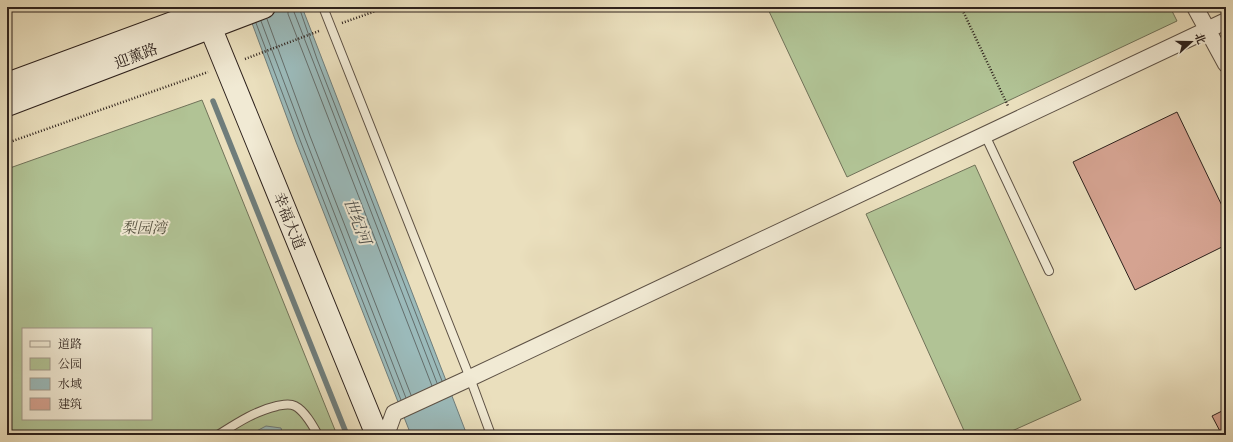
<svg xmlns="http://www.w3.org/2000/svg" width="1233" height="442" viewBox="0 0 1233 442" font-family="'Gentium Book Plus','Noto Serif SC',serif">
	<rect width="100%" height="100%" fill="#eadfbd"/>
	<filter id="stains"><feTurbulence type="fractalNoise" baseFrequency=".005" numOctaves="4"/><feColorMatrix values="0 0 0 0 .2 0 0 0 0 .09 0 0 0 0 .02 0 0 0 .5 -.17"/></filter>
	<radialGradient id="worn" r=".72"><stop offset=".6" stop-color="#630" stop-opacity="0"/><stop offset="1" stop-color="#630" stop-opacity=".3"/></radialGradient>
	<g fill="#b1c395" stroke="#707259" fill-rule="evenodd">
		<path d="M767,7H1170L1177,21L847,177Z"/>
		<path d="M202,100L337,435H7V169ZM23,329H151V419H23Z"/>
		<path d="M975,165L1081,400L1003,435H966L866,214Z"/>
	</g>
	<g fill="#9bbaba" stroke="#6f7d7b">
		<path d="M246,7H302L467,435H411L296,142Z"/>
		<path d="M266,426L281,428L283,435H249Z"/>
	</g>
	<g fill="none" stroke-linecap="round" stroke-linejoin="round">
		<g stroke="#646e6c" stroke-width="1">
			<path d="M288,7V14L307,63L432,386"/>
			<path d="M294,7V12L313,61L437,383"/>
			<path d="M299,7L317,59L442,381"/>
			<path d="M267,19L310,136L411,395"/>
			<path d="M261,21L305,138L406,398"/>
			<path d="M256,23L300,140L401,400"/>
		</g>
		<path stroke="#6f7d7b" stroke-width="5.5" d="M213,101L347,435"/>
	</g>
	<g fill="#d5a391" stroke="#2e221d">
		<path d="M1177,112L1226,214V245L1135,290L1073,162Z"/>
		<path d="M1226,409V435H1222L1212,416Z"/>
	</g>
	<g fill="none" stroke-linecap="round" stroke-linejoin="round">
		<defs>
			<g id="lane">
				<path d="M323,7L470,378L491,435"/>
				<path d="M985,135L1049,271"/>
				<path d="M218,435C237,423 255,411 277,406C283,405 289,403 295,406C305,411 313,426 318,435"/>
			</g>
			<g id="street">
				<path d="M1195,7L1226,64"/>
				<path d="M386,435L394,413L470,378L1226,21"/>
			</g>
			<g id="secondary">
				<path d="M202,7L377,435"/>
				<path d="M7,84L216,7"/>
				<path d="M7,105L264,7"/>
			</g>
		</defs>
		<use href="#lane" stroke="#5d5145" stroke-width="10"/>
		<use href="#street" stroke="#5d5145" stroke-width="18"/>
		<use href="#secondary" stroke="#2e221d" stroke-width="24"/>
		<g stroke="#2e221d" stroke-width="2.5" stroke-dasharray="1 2" stroke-linecap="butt">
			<path d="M961,7L1008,106"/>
			<path d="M342,23L387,7"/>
			<path d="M245,59L319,31"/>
			<path d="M7,143L208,72"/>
		</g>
		<use href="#lane" stroke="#f1ead4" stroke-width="8"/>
		<use href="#street" stroke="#f1ead4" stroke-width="16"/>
		<use href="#secondary" stroke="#f1ead4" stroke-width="22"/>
	</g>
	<g text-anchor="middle" stroke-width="4" stroke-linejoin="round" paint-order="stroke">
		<g font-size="15" fill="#2e221d" stroke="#f1ead4">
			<text transform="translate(136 56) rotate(-21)" y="5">迎薰路</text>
			<text transform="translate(289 221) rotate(68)" y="5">幸福大道</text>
		</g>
		<g font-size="15" font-style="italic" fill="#555241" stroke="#f1ead4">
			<text x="144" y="233">梨园湾</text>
		</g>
		<g font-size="16" font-style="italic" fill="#4f504c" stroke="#f1ead4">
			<text transform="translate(358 221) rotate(69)" y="6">世纪河</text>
		</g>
	</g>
	<rect width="1233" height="442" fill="none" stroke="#eadfbd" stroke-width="24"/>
	<rect x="8" y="8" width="1217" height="426" fill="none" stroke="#2e221d" stroke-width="2"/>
	<rect x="12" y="12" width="1209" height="418" fill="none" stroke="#2e221d"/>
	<rect x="22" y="328" width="130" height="92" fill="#f1ead4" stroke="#a39a8b"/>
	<rect x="30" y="341" width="20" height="6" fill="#f1ead4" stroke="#a39a8b"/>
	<text x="58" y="348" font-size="12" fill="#2e221d">道路</text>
	<rect x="30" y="358" width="20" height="12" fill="#b1c395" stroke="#a39a8b"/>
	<text x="58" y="368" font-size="12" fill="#2e221d">公园</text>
	<rect x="30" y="378" width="20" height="12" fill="#9bbaba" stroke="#a39a8b"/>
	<text x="58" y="388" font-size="12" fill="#2e221d">水域</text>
	<rect x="30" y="398" width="20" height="12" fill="#d5a391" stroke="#a39a8b"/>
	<text x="58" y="408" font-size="12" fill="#2e221d">建筑</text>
	<g transform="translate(1191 42) rotate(69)" stroke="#f1ead4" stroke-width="3" paint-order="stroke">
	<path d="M0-3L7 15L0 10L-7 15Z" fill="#2e221d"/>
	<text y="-6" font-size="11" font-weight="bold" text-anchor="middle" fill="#2e221d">北</text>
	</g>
	<rect width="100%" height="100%" filter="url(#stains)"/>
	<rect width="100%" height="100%" fill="url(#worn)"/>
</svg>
